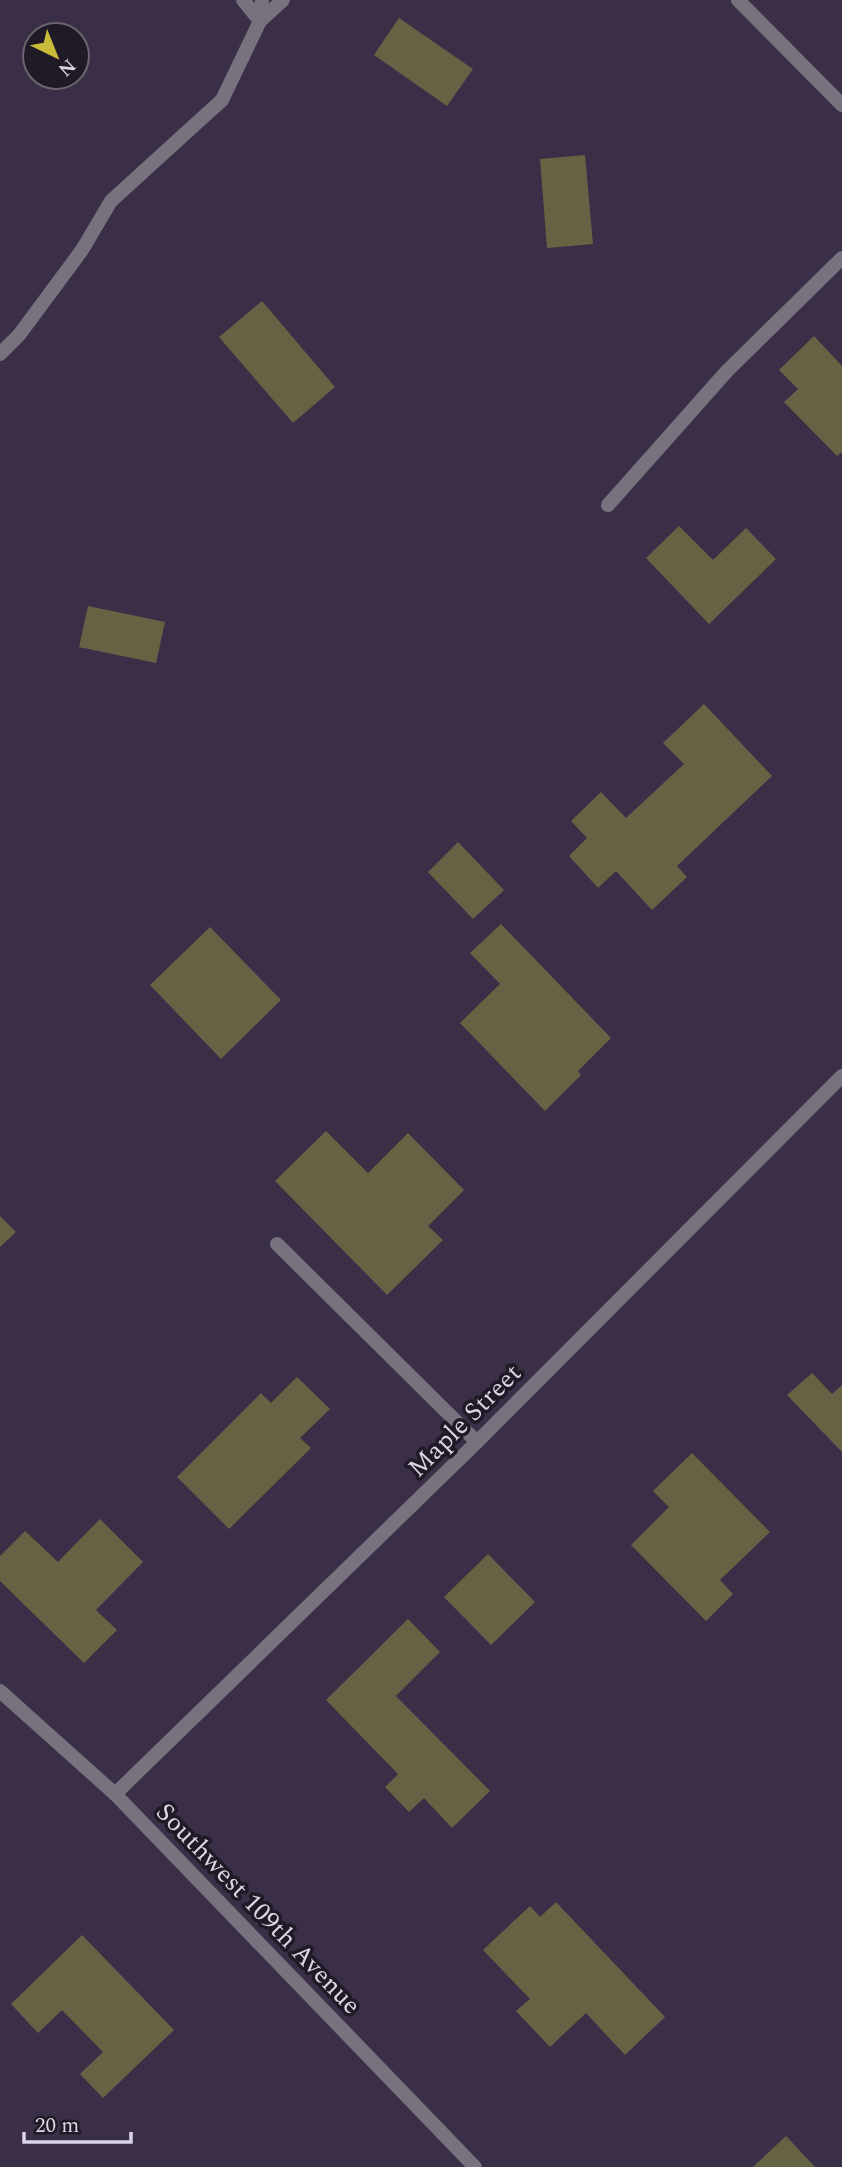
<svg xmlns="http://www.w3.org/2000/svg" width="842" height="2167" viewBox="0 0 842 2167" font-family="Spectral,serif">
	<rect width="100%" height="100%" fill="#3a2f47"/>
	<g fill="#666345">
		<path d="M399,18L473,69L447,106L374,55Z"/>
		<path d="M585,155L593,244L547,248L540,159Z"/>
		<path d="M262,301L335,387L293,423L219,337Z"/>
		<path d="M814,336L842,366V452L837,456L784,402L798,389L779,370Z"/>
		<path d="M679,526L713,560L746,528L776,559L709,624L646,558Z"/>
		<path d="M88,606L165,622L156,663L79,647Z"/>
		<path d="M704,704L772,776L677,866L687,877L652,910L616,871L598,888L569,856L587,838L571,821L601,792L626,818L684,764L663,743Z"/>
		<path d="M458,842L504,890L473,919L428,872Z"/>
		<path d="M501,924L611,1038L578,1071L581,1075L545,1111L460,1023L500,984L470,953Z"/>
		<path d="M210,927L281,1000L221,1059L150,985Z"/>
		<path d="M326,1131L368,1173L408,1133L464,1190L428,1226L443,1240L387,1295L275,1181Z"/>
		<path d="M0,1216L16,1232L0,1247Z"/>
		<path d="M812,1373L832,1394L842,1385V1452L787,1395Z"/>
		<path d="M297,1377L330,1409L300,1438L311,1448L229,1529L177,1477L261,1393L271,1403Z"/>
		<path d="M692,1453L770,1532L720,1580L733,1594L706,1621L631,1545L669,1507L653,1491Z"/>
		<path d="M100,1519L143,1562L96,1610L117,1630L84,1663L0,1581V1556L25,1531L58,1562Z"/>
		<path d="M488,1554L535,1602L491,1645L444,1597Z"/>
		<path d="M408,1619L440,1652L396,1696L490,1791L452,1828L424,1798L409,1812L385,1787L398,1774L326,1700Z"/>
		<path d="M556,1902L665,2017L625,2055L586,2013L550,2047L516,2011L530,1999L483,1950L530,1906L540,1917Z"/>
		<path d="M82,1935L174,2030L103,2098L80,2074L103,2052L62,2010L38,2033L11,2004Z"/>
		<path d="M786,2136L815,2167H753Z"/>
	</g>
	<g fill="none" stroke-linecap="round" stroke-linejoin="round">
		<g stroke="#77727e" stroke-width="14">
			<path d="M243,0L260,21"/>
			<path d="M260,21L262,0"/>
			<path d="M0,354L19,335L82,250L111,201L222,100L260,21L283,0"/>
			<path d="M608,505L727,371L842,258"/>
		</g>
		<g stroke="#77727e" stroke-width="14">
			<path d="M738,0L842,105"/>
			<path d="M277,1244L477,1442"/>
			<path d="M0,1691L115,1794L475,2167"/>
			<path d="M115,1794L477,1442L842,1076"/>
		</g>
	</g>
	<g text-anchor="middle" stroke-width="7" stroke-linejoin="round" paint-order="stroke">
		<g font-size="26" fill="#dcd5e5" stroke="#1f1a25">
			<text transform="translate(464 1420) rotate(-45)" y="9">Maple Street</text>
			<text transform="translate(259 1908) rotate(46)" y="9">Southwest 109th Avenue</text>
		</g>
	</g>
	<g transform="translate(56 56) rotate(137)"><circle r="33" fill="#1f1a25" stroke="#6b6572" stroke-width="2"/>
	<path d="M0-5L12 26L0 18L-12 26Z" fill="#caba3a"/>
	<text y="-10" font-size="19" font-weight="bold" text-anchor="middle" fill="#dcd5e5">N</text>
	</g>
	<path d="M24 2132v10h107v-10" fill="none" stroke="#dcd5e5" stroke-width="3.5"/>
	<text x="35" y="2132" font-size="21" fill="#dcd5e5" stroke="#1f1a25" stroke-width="5" paint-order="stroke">20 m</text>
</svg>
